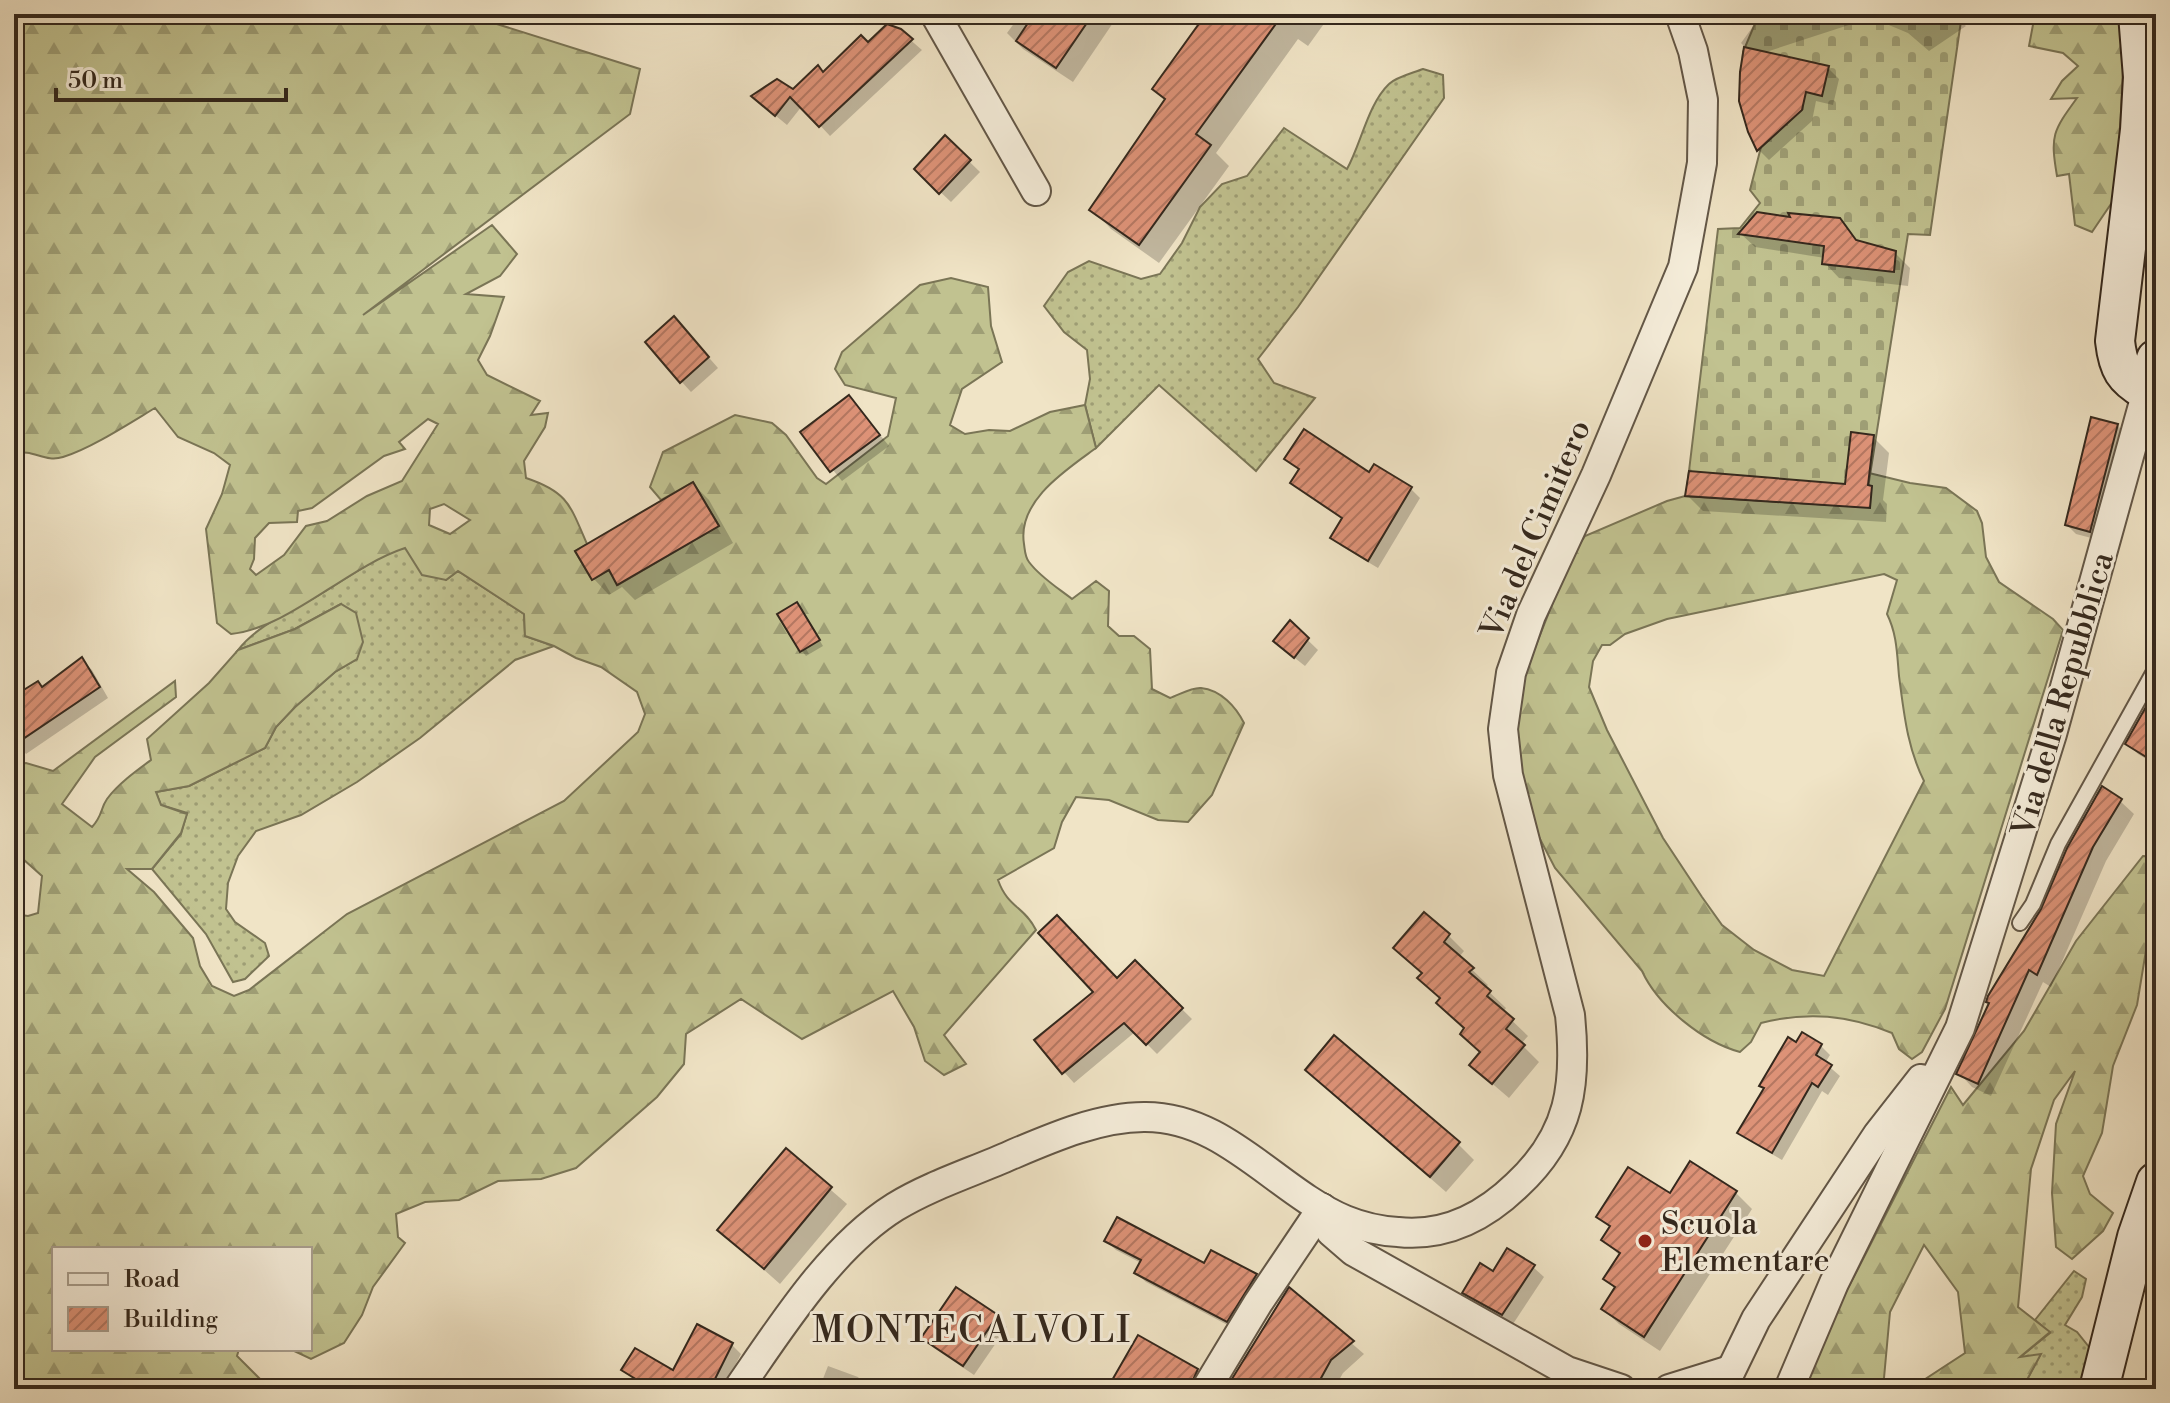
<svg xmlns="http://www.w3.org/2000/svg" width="2170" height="1403" viewBox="0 0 2170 1403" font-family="'Libre Bodoni',serif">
	<defs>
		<pattern id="grass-dots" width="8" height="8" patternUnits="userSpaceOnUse" patternTransform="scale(2)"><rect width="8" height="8" fill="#c1c290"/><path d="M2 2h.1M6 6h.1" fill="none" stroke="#9e9e75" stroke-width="1.8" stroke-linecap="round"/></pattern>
		<pattern id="forest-firs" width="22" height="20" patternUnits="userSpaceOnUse" patternTransform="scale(2)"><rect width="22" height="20" fill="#c1c290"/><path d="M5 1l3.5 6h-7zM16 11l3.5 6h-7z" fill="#9e9e75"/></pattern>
		<pattern id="cemetery-stones" width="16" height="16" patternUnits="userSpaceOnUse" patternTransform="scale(2)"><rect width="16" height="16" fill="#c1c290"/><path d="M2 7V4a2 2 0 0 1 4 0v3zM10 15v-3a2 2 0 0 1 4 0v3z" fill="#9e9e75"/></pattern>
		<pattern id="building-hatch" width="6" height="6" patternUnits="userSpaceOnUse" patternTransform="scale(2)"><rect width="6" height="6" fill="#dd9277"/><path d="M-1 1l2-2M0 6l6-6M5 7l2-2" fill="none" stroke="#b47761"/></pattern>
	</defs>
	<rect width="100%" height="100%" fill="#f0e4c6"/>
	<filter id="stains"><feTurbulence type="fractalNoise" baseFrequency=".0025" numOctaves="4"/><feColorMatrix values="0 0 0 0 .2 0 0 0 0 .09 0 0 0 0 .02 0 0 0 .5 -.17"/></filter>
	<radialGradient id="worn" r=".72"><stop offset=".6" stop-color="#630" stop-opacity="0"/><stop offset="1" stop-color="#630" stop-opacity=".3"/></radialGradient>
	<g fill="url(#grass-dots)" stroke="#7a7556" stroke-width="2">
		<path d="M1423,69L1443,75L1444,98L1298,307L1258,359L1274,383L1315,398L1256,471L1159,385L1096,448L1085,405L1090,379L1087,350L1064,332L1044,306L1068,272L1089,261L1141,279L1160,274L1182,243L1200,207L1222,184L1247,176L1284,128L1347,169C1361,144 1368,104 1389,84C1396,77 1413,73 1423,69Z"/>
		<path d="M405,547L446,580L458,571L524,614L525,636L554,646L515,660L420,738L357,782L301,815L256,831L238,856L228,883L226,909L235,922L265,943L269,956L245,979L233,982L206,934L152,869L181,834L187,813L161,805L156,792L189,786L265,748L276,727L295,707L335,672L357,659L341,604L295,629L238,650C258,625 286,614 314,598C345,580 371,559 405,547Z"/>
		<path d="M2074,1271L2086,1279L2082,1297L2065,1325L2077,1332L2093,1352L2088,1389H2022L2040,1355L2019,1358L2050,1333L2035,1320Z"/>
	</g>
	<g fill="url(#forest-firs)" stroke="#7a7556" stroke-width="2" fill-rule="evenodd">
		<path d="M14,14H465L640,69L630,114L363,315L492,225L517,254L500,276L466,294L504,297L490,336L478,360L487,375L540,401L531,415L548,413L545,427L524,461L526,478C568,492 570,505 587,544L575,551L592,580L609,570L618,585L719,526L693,482L661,500L650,487L663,452L735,415L772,423L786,435L817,478L826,484L888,436L896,398L845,385L835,369L842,352L920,285L951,278L988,287L991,326L1002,362L962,389L950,425L965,434L989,430L1010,431L1050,412L1085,405L1096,448C1066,470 1017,501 1024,544C1025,551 1025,557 1029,562C1040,577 1058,588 1072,599L1096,581L1109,591L1108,626L1119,636H1134L1150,649L1152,689L1170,698C1179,695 1192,687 1201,688C1221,690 1236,707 1244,723L1212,795L1188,822L1158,820L1109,800L1076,797L1062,822L1054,848L998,880C1008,908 1024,906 1036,930L944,1035L966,1064L944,1075L925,1061L914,1027L893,991L802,1039L741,999L686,1034L684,1064L657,1097L576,1168L541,1179L498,1181L459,1200L425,1202L396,1214L398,1237L405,1243L373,1287L362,1315L344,1343L311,1359L290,1349H310V1249H54V1349H239L237,1356L260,1379L212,1389H96L77,1384L71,1389H14V914L28,916L38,913L42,876L14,851V765L26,763L53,771L175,681L176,697L95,757L62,804L92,827C103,815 100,809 107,799C118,784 136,771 151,760L147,739L209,683L238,650L295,629L341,604L356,613L363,642L357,659L335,672L295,707L276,727L265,748L189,786L156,792L161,805L187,814L181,833L152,869H127L154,892L193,938L200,966L212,986L234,996L249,990L347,914L564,801L638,732L645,714L637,692L601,667L576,658L554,646L525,636L524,614L458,571L446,580L422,575L405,548C347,567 289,628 231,634L217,623L206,529L222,494L230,465L214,453L178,437L155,408C130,423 90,449 63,457C44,463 33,448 14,454ZM428,419L438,424L402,481L367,496L327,521L306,526L284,555L256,575L250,569L254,559L255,538L269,523L297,522L298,511L312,508L384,456L405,449L399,442ZM444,504L470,520L450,534L429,525L430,509Z"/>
		<path d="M2035,14H2122L2125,28L2117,195L2092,232L2075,225L2069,174L2057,176C2050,135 2053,131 2077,98L2051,99L2062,81L2078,66L2063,53L2029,46Z"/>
		<path d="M1869,473L1910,483L1946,488L1977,511L1982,523L1986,557L1999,582L2053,619L2063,630L1945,1009L1922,1052L1912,1059L1899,1049L1892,1033C1848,1015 1808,1011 1761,1023L1751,1042L1740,1052C1703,1042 1658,1006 1642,971L1555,868L1525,810L1512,731L1517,693L1571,557L1585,536L1667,501L1685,496L1865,507ZM1884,574L1897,580L1887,614C1897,634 1897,654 1899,676C1904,713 1907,747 1924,781L1824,976L1792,970L1754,950L1722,925L1702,897L1663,838L1607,730L1589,687L1593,661L1602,645H1610L1625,634L1667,619Z"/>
		<path d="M2143,856L2156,857V890L2137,1005L2113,1066L2102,1133L2083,1176L2090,1194L2113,1213L2103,1231L2072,1259L2056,1247L2052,1193L2056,1124L2075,1071L2054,1100L2031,1169L2018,1307L2050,1332L2020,1357L2041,1354L2022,1389H1910L1965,1353L1958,1292L1924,1245L1890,1312L1883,1389H1802L1819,1345L1951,1087L1963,1105L2024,1031L2076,941Z"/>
	</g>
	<path fill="url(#cemetery-stones)" stroke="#7a7556" stroke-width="2" d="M1759,14H1962L1930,235L1908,234L1865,507L1686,496L1718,229L1740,228L1760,203L1750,190L1761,147L1748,129L1741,99L1743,52Z"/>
	<g fill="#0003">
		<path d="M1021,14H1119L1073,82L1023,49L1007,33Z"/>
		<path d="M1208,14H1331L1308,46L1298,39L1216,153L1229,166L1159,263L1111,229L1092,209L1166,101L1154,89Z"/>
		<path d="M1762,14H1953L1966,26L1929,51L1908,33L1884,23L1858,22L1763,53L1828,68L1839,79L1833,105L1816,101L1812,121L1769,160L1759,150L1750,131L1746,48L1741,43Z"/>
		<path d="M900,31L922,50L830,136L802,106L787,125L764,106L824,74L868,45Z"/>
		<path d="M945,138L980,172L951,202L916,169Z"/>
		<path d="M1793,219L1839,220L1860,243L1895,253L1910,268L1908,286L1839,278L1825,263V258L1755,247L1741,234Z"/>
		<path d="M684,329L718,368L691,392L681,381Z"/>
		<path d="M849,397L889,446L842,481L803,433Z"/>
		<path d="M2117,425L2126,434L2099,540L2076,534L2067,525Z"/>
		<path d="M1873,437L1889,453L1883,500L1887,504L1886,522L1703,511L1687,495L1847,486Z"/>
		<path d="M1287,459L1370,475L1374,467L1411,489L1420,498L1378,568L1341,546L1332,537L1343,520L1293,483L1301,471Z"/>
		<path d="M693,484L709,500L733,543L635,600L622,587L609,595L594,579L577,552Z"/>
		<path d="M801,609L823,646L806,656L802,651Z"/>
		<path d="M1290,623L1318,650L1305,666L1286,651Z"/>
		<path d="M82,660L92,670L108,698L26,754L14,740V699L43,689Z"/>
		<path d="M2156,692V765L2138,754L2128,744Z"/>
		<path d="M2120,801L2134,814L2106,861L2051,987L2043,982L1991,1096L1972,1087L1959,1073L2043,910Z"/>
		<path d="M1449,936L1464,951L1459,957L1488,985L1485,988L1506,1008L1503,1012L1528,1036L1521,1044L1539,1062L1509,1098L1488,1080L1482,1053L1424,974L1412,963Z"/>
		<path d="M1135,963L1192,1019L1157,1054L1135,1032L1074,1083L1064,1072L1096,992L1117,981Z"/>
		<path d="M1821,1046L1830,1055L1825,1063L1840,1076L1828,1095L1822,1091L1782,1160L1749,1141L1740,1132Z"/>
		<path d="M1307,1070L1458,1144L1474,1160L1446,1192Z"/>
		<path d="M786,1151L847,1204L780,1284L719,1230Z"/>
		<path d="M1691,1164L1736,1193L1752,1209L1660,1351L1619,1324L1603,1309L1616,1289L1606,1279L1620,1256L1604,1240L1611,1229L1598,1217L1670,1196Z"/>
		<path d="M1106,1241L1256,1276L1265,1285L1237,1330L1146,1282L1136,1273L1141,1263L1116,1250Z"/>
		<path d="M1533,1267L1544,1277L1513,1324L1475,1303L1465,1292Z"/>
		<path d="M957,1290L997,1317L1007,1327L974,1375L934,1348L924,1338Z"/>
		<path d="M1290,1290L1364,1354L1343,1373L1334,1389H1226Z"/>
		<path d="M732,1345L741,1354L723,1389H651L633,1379L624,1370L674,1373Z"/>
		<path d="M828,1366L858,1377L868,1389H819Z"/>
		<path d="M1197,1371L1209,1383L1206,1389H1109Z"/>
	</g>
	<g fill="url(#building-hatch)" stroke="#34281d" stroke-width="2">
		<path d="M1034,14H1093L1056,68L1016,41Z"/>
		<path d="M1206,14H1283L1196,134L1211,145L1139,245L1089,210L1165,99L1152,89Z"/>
		<path d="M887,24L901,29L913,39L819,127L790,97L775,116L751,96L777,79L793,89L818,65L823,72L861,35L868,42Z"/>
		<path d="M1744,47L1829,66L1822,96L1806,92L1802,110L1757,151L1748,132L1739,101L1740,72Z"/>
		<path d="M945,135L971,160L939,194L914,169Z"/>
		<path d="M1757,212L1790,217L1788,213L1840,218L1856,240L1896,251L1894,272L1822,264L1824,246L1738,234Z"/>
		<path d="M674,316L709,357L680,383L645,342Z"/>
		<path d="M849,395L880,435L830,472L800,432Z"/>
		<path d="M2091,417L2118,424L2090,532L2065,525Z"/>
		<path d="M1304,429L1369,472L1374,464L1412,487L1368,561L1330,538L1342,518L1290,483L1299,469L1284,459Z"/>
		<path d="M1851,432L1874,435L1868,485L1872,486L1870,508L1685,496L1689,471L1845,484Z"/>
		<path d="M693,482L719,526L617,585L609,570L592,580L575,551Z"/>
		<path d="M797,602L820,640L800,652L777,614Z"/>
		<path d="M1290,620L1309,638L1294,658L1273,641Z"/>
		<path d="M82,657L100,687L14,745V696L38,681L42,687Z"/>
		<path d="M2156,689V763L2125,744Z"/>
		<path d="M2102,786L2122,799L2093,847L2037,975L2029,970L1978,1084L1956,1074L1989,1003L1986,1002L1988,996L2041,909L2067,848Z"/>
		<path d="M1424,912L1450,934L1444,942L1474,968L1469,972L1491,991L1487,996L1514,1019L1506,1029L1525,1045L1492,1084L1469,1065L1480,1052L1460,1034L1464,1028L1436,1003L1440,998L1417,978L1422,973L1393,948Z"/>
		<path d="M1057,915L1117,978L1135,960L1183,1008L1146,1045L1124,1023L1062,1074L1034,1040L1093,992L1038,933Z"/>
		<path d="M1802,1032L1822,1044L1816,1055L1832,1065L1818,1087L1812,1083L1772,1153L1737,1133L1764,1088L1759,1086L1788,1037L1796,1042Z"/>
		<path d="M1334,1035L1460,1142L1430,1177L1305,1070Z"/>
		<path d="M786,1148L832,1187L764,1269L717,1230Z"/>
		<path d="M1690,1161L1737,1191L1644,1337L1601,1309L1615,1287L1603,1279L1620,1253L1601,1240L1610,1226L1596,1217L1628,1167L1670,1193Z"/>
		<path d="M1117,1217L1204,1263L1211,1250L1257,1274L1227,1322L1134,1273L1141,1260L1104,1241Z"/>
		<path d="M1507,1248L1535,1265L1502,1315L1462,1293L1480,1263L1493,1271Z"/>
		<path d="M956,1287L998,1315L963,1366L921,1338Z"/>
		<path d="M1289,1287L1354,1341L1331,1360L1315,1389H1243L1230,1382Z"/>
		<path d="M697,1324L733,1343L710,1389H652L621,1370L635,1348L673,1370Z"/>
		<path d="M1138,1335L1198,1369L1189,1389H1107Z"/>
	</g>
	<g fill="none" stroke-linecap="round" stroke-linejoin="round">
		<defs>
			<path id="lane" d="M2020,923L2033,904L2058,844L2156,668"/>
			<g id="street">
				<path d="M935,14L1036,191"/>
				<path d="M1322,1208L1331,1232L1353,1251L1567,1371L1621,1389"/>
				<path d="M738,1389C781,1327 831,1247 895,1207C931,1185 973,1172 1011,1155C1051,1138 1099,1117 1144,1117C1225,1116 1276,1191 1345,1220C1362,1227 1380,1231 1398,1232C1445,1237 1484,1217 1517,1185C1571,1135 1577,1084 1570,1015L1508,775L1503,729L1511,673L1531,615L1596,475L1683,267L1702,163L1703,100L1693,51L1680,14"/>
				<path d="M1206,1389L1258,1303L1322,1208"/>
				<path d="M1669,1389L1730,1370"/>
				<path d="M1722,1389L1756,1319L1878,1134L1921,1079"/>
				<path d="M1789,1389L1834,1283L1960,1028L2052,734L2147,391"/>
			</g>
			<g id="secondary">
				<path d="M2138,14L2143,77L2140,130L2115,341C2118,368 2124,378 2147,391L2156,359"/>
				<path d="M2099,1389L2137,1237L2156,1182"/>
			</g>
		</defs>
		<use href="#lane" stroke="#635747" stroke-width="18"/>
		<use href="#street" stroke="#635747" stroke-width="32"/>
		<use href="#secondary" stroke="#34281d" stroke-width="42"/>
		<use href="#lane" stroke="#f5edda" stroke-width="14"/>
		<use href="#street" stroke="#f5edda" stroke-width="28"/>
		<use href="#secondary" stroke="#f5edda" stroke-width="38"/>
	</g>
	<circle fill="#8f2418" stroke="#f5edda" stroke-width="3" cx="1645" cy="1241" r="8"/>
	<g text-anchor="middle" stroke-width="6" stroke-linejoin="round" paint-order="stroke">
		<g font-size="32" fill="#34281d" stroke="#f5edda">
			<text transform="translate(1535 529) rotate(-67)" y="11">Via del Cimitero</text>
			<text transform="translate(2062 694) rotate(-74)" y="11">Via della Repubblica</text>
		</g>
		<g font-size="32" fill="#34281d" stroke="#f5edda" text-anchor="start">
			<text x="1661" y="1234">Scuola<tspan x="1661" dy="37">Elementare</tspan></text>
		</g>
		<g font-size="36" letter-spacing="2" fill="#34281d" stroke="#f5edda">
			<text x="972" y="1342">MONTECALVOLI</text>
		</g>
	</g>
	<rect width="2170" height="1403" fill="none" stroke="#f0e4c6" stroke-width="48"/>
	<rect x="16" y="16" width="2138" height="1371" fill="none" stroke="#34281d" stroke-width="4"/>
	<rect x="24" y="24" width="2122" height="1355" fill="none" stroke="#34281d" stroke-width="2"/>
	<rect x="52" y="1247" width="260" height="104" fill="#f5edda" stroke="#a89e8e" stroke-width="2"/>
	<rect x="68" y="1273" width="40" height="12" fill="#f5edda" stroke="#a89e8e" stroke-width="2"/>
	<text x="124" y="1287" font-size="24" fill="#34281d">Road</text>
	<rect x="68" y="1307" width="40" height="24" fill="url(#building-hatch)" stroke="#a89e8e" stroke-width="2"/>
	<text x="124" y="1327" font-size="24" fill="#34281d">Building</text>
	<path d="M56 88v12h230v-12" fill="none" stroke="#34281d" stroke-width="4"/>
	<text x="68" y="88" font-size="24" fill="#34281d" stroke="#f5edda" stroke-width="6" paint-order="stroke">50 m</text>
	<rect width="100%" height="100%" filter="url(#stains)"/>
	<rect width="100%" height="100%" fill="url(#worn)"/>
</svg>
